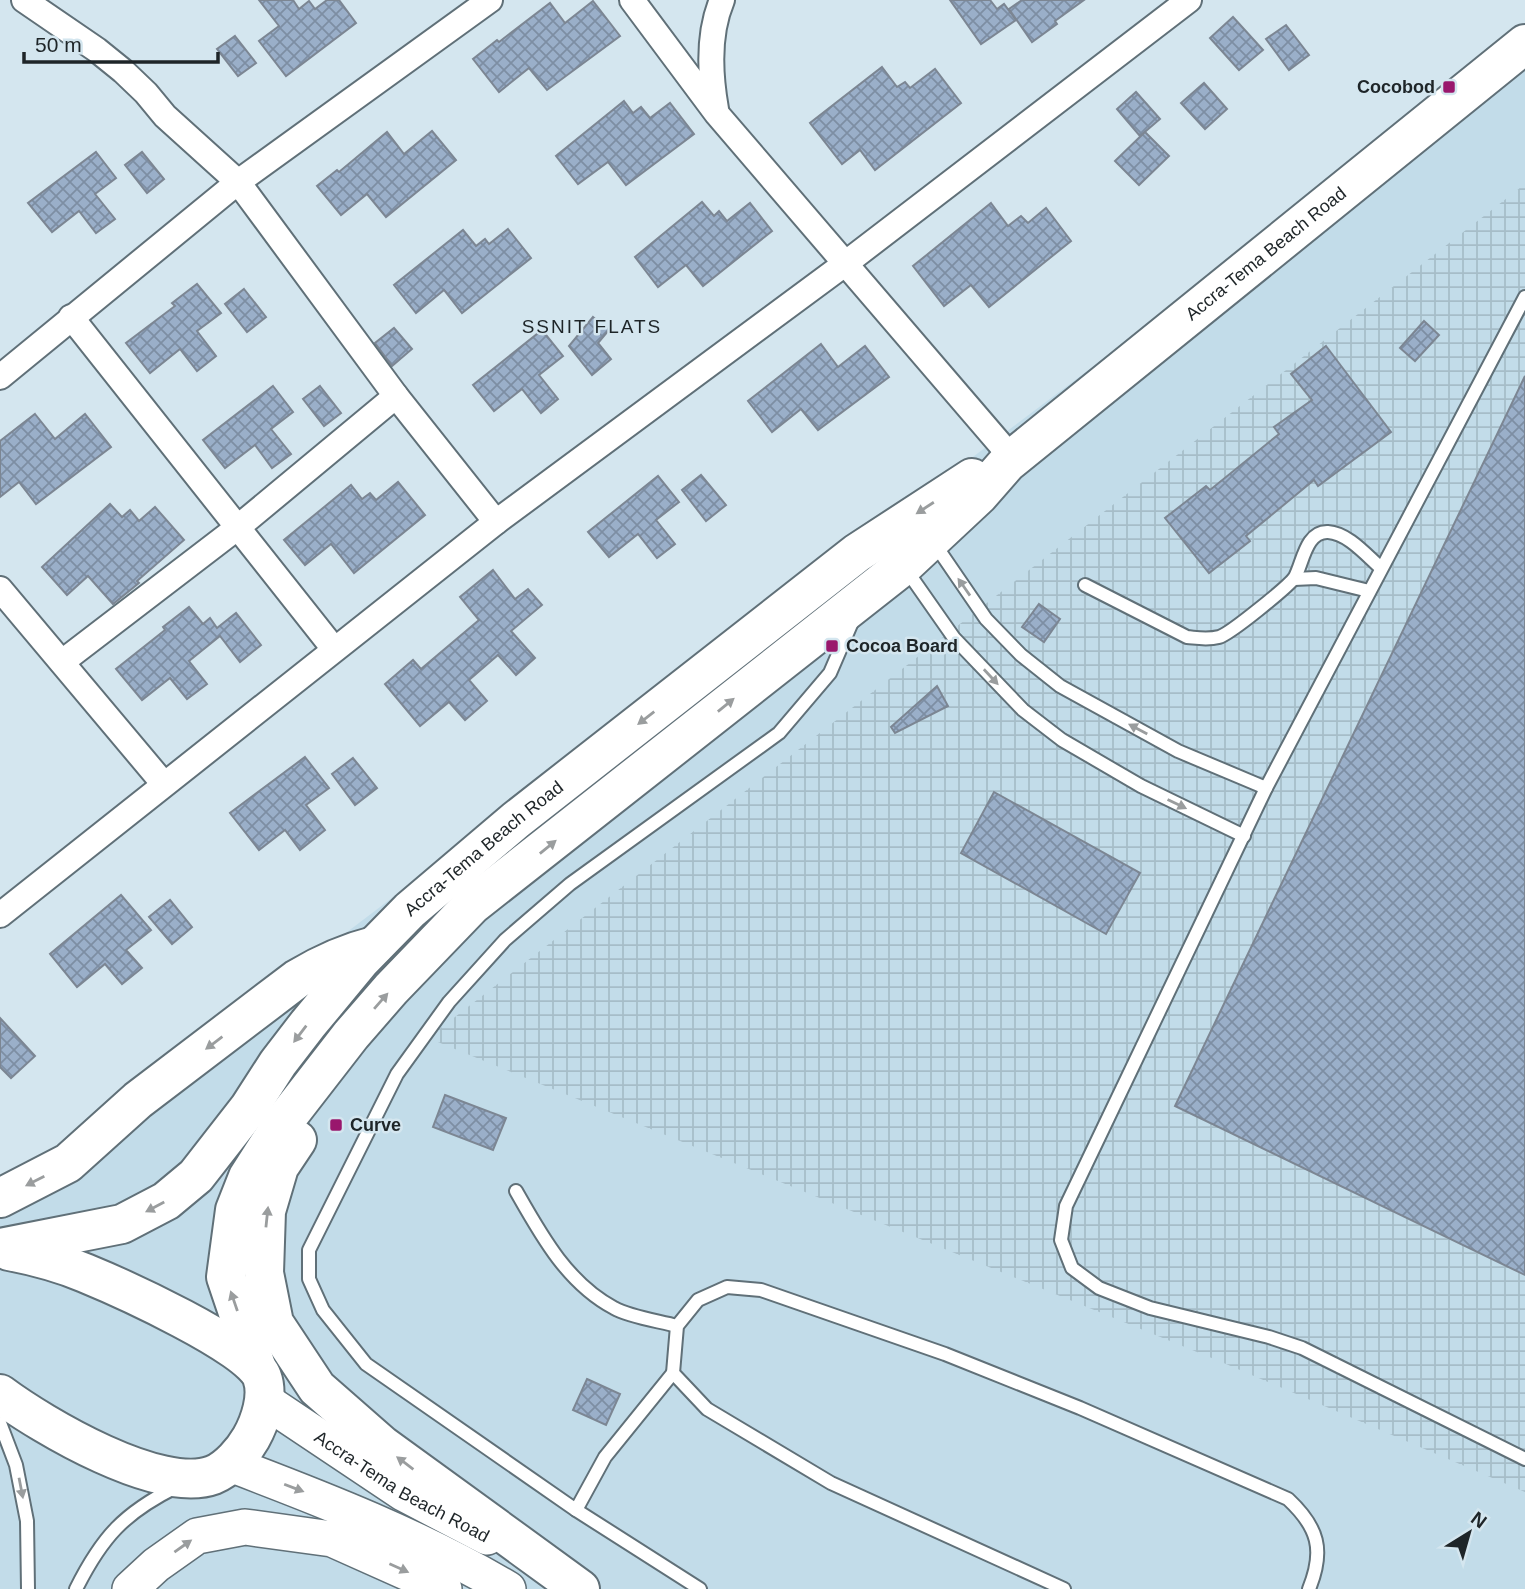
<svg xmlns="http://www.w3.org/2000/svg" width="1525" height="1589" viewBox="0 0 1525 1589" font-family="Arial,sans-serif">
	<defs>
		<pattern id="industrial-grid" width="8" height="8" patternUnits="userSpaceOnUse" patternTransform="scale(1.75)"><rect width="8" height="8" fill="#c2dce9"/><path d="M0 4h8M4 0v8" fill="none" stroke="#a6bdc8"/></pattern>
		<pattern id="building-cross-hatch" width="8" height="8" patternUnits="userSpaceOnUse" patternTransform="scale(1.75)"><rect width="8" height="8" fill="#9aafc9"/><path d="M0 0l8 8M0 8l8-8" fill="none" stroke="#7d8ea3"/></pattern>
	</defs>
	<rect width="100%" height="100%" fill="#d4e6ef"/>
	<path fill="#c2dce9" d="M1525,38V1589H0V1184L88,1129L905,508L1378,152Z"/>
	<path fill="url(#industrial-grid)" d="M1525,184V1492L1219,1361L428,1038Z"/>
	<g fill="url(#building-cross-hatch)" stroke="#7c8693" stroke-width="2">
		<path d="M259,0H293L299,9L309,1L315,9L327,0H339L356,23L286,76L259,41L279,26Z"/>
		<path d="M950,0H990L997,9L1004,4L1016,20L981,44Z"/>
		<path d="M1022,0H1084L1055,21L1057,24L1032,42L1009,9Z"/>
		<path d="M593,1L620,36L547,90L529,68L499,92L473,59L497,40L499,42L550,3L565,23Z"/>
		<path d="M1233,17L1263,50L1239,70L1210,38Z"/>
		<path d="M1286,25L1309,55L1289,70L1266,39Z"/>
		<path d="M235,36L256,63L238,76L217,49Z"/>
		<path d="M882,67L897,87L905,82L910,88L935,69L961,103L875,170L860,150L842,164L810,123Z"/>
		<path d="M1204,83L1227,109L1205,129L1181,103Z"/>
		<path d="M1136,92L1160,119L1140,136L1117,109Z"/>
		<path d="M624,101L633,113L641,107L650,118L670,103L694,134L626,185L608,162L578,184L556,156Z"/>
		<path d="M432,131L456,160L386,217L367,194L341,215L317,186L337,170L339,172L387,132L404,154Z"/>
		<path d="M1145,132L1169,156L1139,185L1115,161Z"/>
		<path d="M96,152L116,178L95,194L115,219L96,233L79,211L52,232L28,203Z"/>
		<path d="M142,152L164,179L147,193L125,165Z"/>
		<path d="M702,202L714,216L719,211L727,221L750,203L772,231L703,286L686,265L658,287L635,257Z"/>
		<path d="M991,203L1008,226L1021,216L1028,223L1046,208L1071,241L989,307L971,285L944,306L913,266Z"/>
		<path d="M508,229L531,258L462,313L444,290L416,313L394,285L463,230L476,246L485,239L489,244Z"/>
		<path d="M197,284L221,313L197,331L216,356L197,371L180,349L150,373L126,343L175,306L172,303Z"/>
		<path d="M244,289L266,317L247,332L225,304Z"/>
		<path d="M593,317L609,330L598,343L611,359L592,375L569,346Z"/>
		<path d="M1424,321L1439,335L1415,361L1400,348Z"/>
		<path d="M394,328L412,349L392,366L375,343Z"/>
		<path d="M542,330L563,356L539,375L558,399L541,413L522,389L494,411L473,385Z"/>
		<path d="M821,344L838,367L865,346L889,377L818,430L801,409L772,432L748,401Z"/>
		<path d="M1326,346L1391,432L1318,486L1314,480L1246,536L1250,541L1209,573L1165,518L1206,486L1210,490L1279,434L1274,427L1312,400L1291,374Z"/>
		<path d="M1525,376V1275L1175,1106Z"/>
		<path d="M273,386L293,412L271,429L291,454L272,468L255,445L225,468L203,440Z"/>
		<path d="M320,386L341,413L324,426L303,399Z"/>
		<path d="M35,414L55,439L85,414L111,447L36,504L19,482L0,497V441Z"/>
		<path d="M701,475L726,505L706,521L682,490Z"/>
		<path d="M658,476L679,502L656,520L675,544L657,558L638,534L609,557L588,532Z"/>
		<path d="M398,482L425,515L354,573L331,544L305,565L284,540L351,485L362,499L370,493L376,500Z"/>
		<path d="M110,504L122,517L130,510L139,521L155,507L184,540L137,581L139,583L113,604L88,576L67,595L42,567Z"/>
		<path d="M493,570L515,599L528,589L542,605L511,631L535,658L516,675L498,655L469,680L487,701L465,720L449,702L420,726L385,684L413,660L421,669L479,620L460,597Z"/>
		<path d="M1039,604L1060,619L1044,642L1022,627Z"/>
		<path d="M189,607L203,624L210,618L217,628L236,613L261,645L240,662L220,636L189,661L207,684L187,699L170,678L142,700L116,669L165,630L163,627Z"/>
		<path d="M937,686L948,706L895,733L891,727Z"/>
		<path d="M305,757L329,788L306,805L325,830L300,850L285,830L259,850L230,813Z"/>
		<path d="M353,758L377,788L355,805L332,774Z"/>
		<path d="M994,792L1140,873L1106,934L961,853Z"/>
		<path d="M121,895L151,930L126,950L142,968L122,984L105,964L77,987L50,954Z"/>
		<path d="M170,900L192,927L172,944L149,917Z"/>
		<path d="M0,1018L35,1056L11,1078L0,1067Z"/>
		<path d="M445,1095L506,1118L493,1150L433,1127Z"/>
		<path d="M587,1379L620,1394L606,1425L573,1410Z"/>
	</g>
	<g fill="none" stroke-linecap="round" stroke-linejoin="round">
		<defs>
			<g id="service">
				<path d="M1525,297L1266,788L1066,1206L1061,1240L1072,1268L1099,1288L1150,1308L1269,1337L1302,1348L1525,1459"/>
				<path d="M934,543L986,619L1021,655L1060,686L1178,751L1266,788"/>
				<path d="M905,568L954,638L1023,710L1062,740L1141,786L1244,836"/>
				<path d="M1294,579L1316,578L1369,591"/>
				<path d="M1085,585L1187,637C1198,638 1207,640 1219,637C1230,634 1289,586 1295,577C1303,562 1306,531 1328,532C1348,533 1367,556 1381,568"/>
				<path d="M516,1191C541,1235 567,1283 614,1308C630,1317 659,1321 677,1326"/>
				<path d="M0,1423L16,1465L27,1521L28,1589"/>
				<path d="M576,1510L605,1457L673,1373"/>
				<path d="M76,1589C102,1537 124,1513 176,1487"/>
				<path d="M700,1589L576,1510L366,1364L323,1310L309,1279V1250L397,1074L449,1002L505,940L570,884L779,733L830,673L852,622"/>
				<path d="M1064,1589L831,1483L707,1409L673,1373L677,1326L698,1300L727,1287L761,1290L945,1354L1080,1408L1288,1499C1318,1527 1325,1550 1309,1589"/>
			</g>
			<g id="minor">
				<path d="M24,0L97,50L123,71L146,93L165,116L238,182L396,396L496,522"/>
				<path d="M632,0L717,114L1013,459"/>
				<path d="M716,109C710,75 708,33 722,0"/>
				<path d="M71,317L334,649"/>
				<path d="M0,377L238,182L490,0"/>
				<path d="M0,589L163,783"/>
				<path d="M62,662L237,528L396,396"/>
				<path d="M0,915L496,522L846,263L1189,0"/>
			</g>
			<g id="secondary">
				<path id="s1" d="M264,1400L403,1493L487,1537"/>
				<path d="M230,1464C325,1500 420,1537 508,1589"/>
				<path d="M130,1589L156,1565L197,1536L245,1527L332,1539L444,1589"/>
			</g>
			<g id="primary">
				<path d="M297,1140L279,1167L266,1211L264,1273L274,1323L317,1388L382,1445L580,1589"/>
				<path d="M0,1198L68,1163L138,1100L297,979C322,964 346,953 374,946"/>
				<path id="s2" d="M0,1248L122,1224L166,1201L196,1176L249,1108L278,1063L308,1024L361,960L410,910L516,820L857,553L972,478"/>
				<path id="s3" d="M256,1366L226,1277L235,1210L248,1177L282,1124L351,1035L391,989L472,905L903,566L979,495L1007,463L1525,44"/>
				<path d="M0,1394C43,1426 160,1495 213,1475C228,1469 243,1452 251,1438C260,1422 269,1396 262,1377C251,1346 119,1287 85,1273C61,1263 35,1256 9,1251"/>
			</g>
		</defs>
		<use href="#service" stroke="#607078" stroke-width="16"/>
		<use href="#minor" stroke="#607078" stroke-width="28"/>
		<use href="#secondary" stroke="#607078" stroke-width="38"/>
		<use href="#primary" stroke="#607078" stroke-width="42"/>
		<use href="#service" stroke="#fff" stroke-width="12"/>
		<use href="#minor" stroke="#fff" stroke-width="24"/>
		<use href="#secondary" stroke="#fff" stroke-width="35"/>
		<use href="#primary" stroke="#fff" stroke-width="38"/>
	</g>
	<defs><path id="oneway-solid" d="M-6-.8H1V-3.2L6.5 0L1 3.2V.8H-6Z" transform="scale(1.75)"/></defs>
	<g fill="#9a9d9e">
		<use href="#oneway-solid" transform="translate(925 508) rotate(147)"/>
		<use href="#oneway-solid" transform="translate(964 587) rotate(-125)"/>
		<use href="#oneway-solid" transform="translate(991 677) rotate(47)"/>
		<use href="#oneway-solid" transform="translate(726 705) rotate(-39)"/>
		<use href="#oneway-solid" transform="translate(646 718) rotate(142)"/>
		<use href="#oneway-solid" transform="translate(1138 729) rotate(-152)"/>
		<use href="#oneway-solid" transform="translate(1177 804) rotate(26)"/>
		<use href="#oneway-solid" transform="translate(548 847) rotate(-39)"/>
		<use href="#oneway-solid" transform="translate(381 1001) rotate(-49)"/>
		<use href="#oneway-solid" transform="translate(300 1034) rotate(127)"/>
		<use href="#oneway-solid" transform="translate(214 1043) rotate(143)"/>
		<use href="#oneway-solid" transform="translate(35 1181) rotate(153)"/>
		<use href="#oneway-solid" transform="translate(155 1207) rotate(152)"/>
		<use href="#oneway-solid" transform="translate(267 1217) rotate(-84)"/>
		<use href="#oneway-solid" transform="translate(234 1301) rotate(-109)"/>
		<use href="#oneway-solid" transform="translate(405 1463) rotate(-143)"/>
		<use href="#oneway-solid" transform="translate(21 1488) rotate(79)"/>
		<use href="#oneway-solid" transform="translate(294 1488) rotate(21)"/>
		<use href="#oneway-solid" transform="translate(183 1546) rotate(-35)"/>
		<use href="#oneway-solid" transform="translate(399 1568) rotate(24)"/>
	</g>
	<g fill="#99176d" stroke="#d4e6ef" stroke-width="2.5">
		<rect x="1442" y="80" width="14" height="14" rx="3.5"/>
		<rect x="825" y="639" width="14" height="14" rx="3.5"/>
		<rect x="329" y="1118" width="14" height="14" rx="3.5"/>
	</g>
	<g text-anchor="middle" stroke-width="5" stroke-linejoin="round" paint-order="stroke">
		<g font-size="18" font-weight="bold" fill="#1e2528" stroke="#d4e6ef" text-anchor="start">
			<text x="1435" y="93" text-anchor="end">Cocobod</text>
			<text x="846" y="652">Cocoa Board</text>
			<text x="350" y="1131">Curve</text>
		</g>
		<g font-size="18" fill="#1e2528" stroke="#d4e6ef">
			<text dy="6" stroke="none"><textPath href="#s3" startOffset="1578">Accra-Tema Beach Road</textPath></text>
			<text dy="6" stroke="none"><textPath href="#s2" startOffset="651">Accra-Tema Beach Road</textPath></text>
			<text dy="6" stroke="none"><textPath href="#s1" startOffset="163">Accra-Tema Beach Road</textPath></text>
		</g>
		<g font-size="19" letter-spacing="2" fill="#1e2528" stroke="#d4e6ef">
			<text x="592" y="333">SSNIT FLATS</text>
		</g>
	</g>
	<g transform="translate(1469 1533) rotate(37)" stroke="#d4e6ef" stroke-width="5" paint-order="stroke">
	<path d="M0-5L12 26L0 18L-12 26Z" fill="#1e2528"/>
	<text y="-10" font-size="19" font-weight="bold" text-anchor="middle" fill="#1e2528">N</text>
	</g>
	<path d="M24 52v10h194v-10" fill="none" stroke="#1e2528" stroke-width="3.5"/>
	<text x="35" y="52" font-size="21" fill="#1e2528" stroke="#d4e6ef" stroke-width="5" paint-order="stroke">50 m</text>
</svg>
